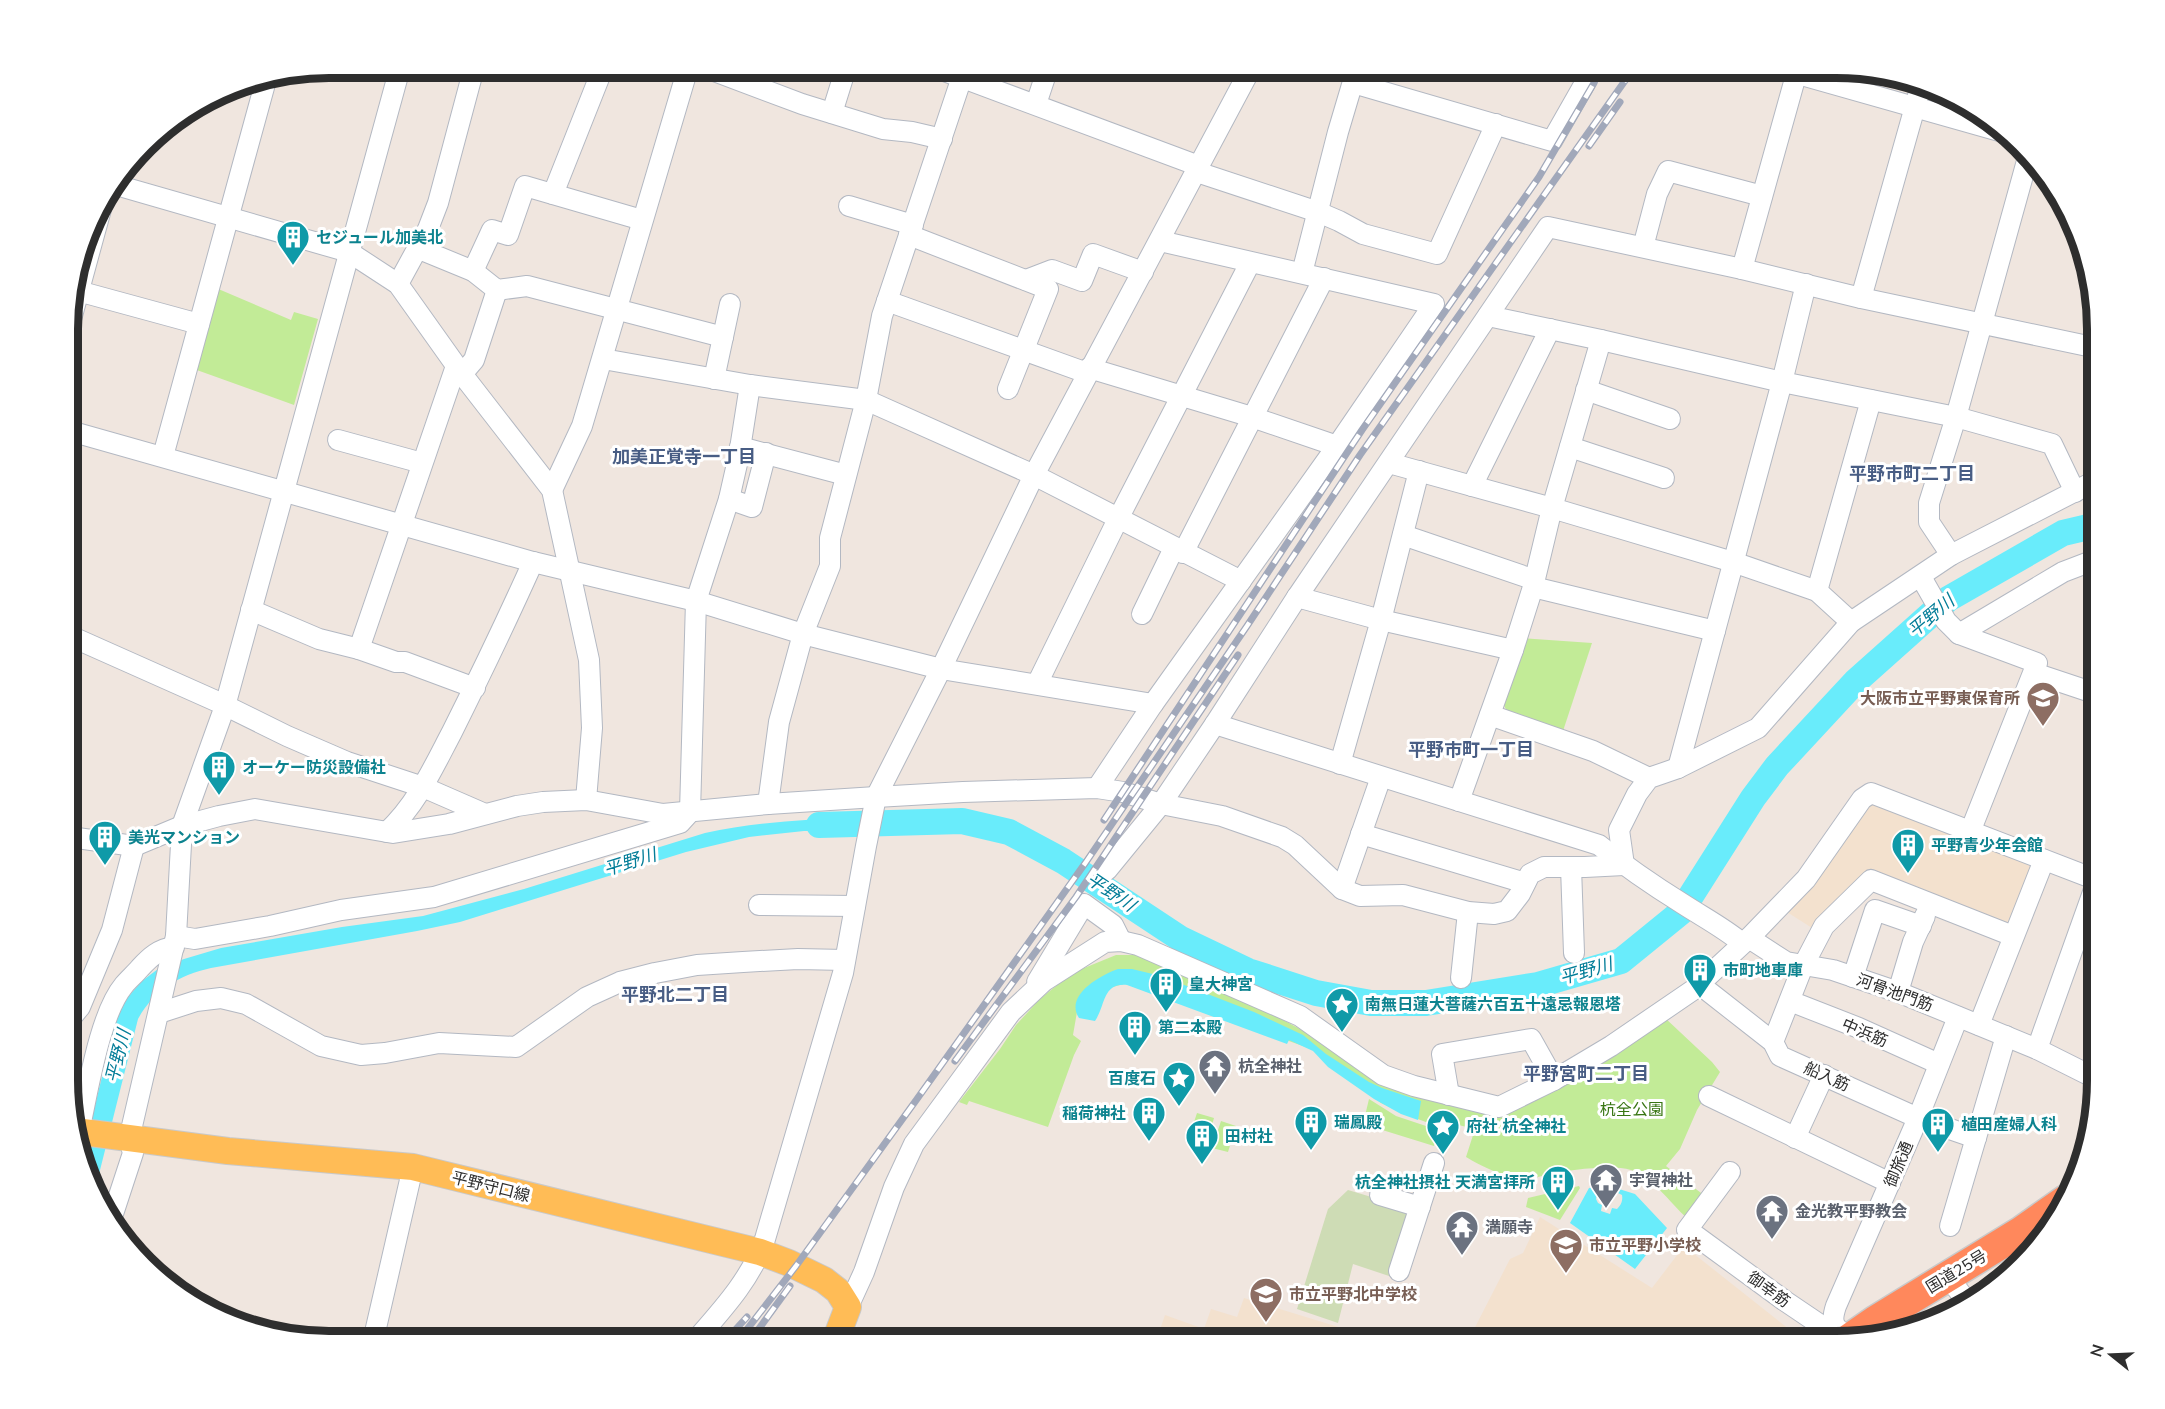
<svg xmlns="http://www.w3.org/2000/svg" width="2165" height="1409" viewBox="0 0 2165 1409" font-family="'Nunito Sans','Noto Sans JP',sans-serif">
	<rect width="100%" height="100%" fill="#f0e6df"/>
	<g fill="#f3e1ce">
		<path d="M1862,799L2044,860L2013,936L1871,880L1820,933L1779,907Z"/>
		<path d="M1540,1217L1652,1288L1684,1246L1804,1341H1468L1510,1259L1523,1253Z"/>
		<path d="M1244,1298L1371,1337L1383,1341H1156L1165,1315L1204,1329L1211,1309L1237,1317Z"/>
	</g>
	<g fill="#c2eb97">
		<path d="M216,288L291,320L294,312L318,319L294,405L194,369Z"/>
		<path d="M1520,638L1592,643L1563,731L1507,711L1503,704Z"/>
		<path d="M1116,955H1136L1252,1003L1309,1034L1488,1109L1664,1017L1712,1062L1720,1072L1697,1110L1680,1149L1666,1166L1705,1196L1687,1218C1670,1203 1652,1176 1631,1170C1611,1164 1570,1170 1549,1174C1541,1176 1530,1180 1522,1179C1506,1178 1479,1165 1466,1157L1475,1129L1442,1121L1431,1124L1410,1116L1381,1103L1314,1050L1127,983L1109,988L1077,1012L1073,1035L1081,1041L1074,1055L1048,1127L969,1101L967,1105L959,1102L1000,1049L1016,1025L1040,999L1072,973Z"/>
		<path d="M1369,1099L1396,1116L1438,1130L1434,1146L1363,1124Z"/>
		<path d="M1197,1113L1214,1118L1206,1145L1188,1140Z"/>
		<path d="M1221,1121L1236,1126L1228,1152L1212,1148Z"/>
		<path d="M1579,1186L1580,1188L1560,1220L1526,1207L1528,1198Z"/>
	</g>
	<path fill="#cedcb5" d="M1348,1190L1415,1210L1392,1277L1353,1264L1338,1323L1297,1309L1328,1209Z"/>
	<g fill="#69ecfb">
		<path d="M856,817L854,831H804L749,837L686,852L460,922L417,931L211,968C179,975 154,990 138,1019L95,1190L83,1154L114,1028L119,1012L128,997L142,981L158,969L184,959L221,948L342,927L423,916L524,889L705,833C754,822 805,820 856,817Z"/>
		<path d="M1118,969H1132L1161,976L1254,1012L1303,1035L1326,1054L1369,1082L1382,1088L1421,1101L1418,1120L1401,1114L1374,1099L1328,1067L1313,1051L1289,1040L1287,1044L1127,985C1102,983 1106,1005 1095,1021L1079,1018C1064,995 1101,975 1118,969Z"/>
		<path d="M1601,1185L1607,1187L1606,1191L1602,1190L1598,1192L1596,1199L1598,1203L1602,1205L1601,1211L1610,1214L1612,1208L1617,1209C1621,1205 1623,1201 1622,1195L1618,1193L1619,1189L1635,1194L1667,1228L1635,1269L1570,1223L1589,1188Z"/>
	</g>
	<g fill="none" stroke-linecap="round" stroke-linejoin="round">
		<path stroke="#69ecfb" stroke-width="26" d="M819,825L962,821L1009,832L1063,861L1181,939L1248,971L1316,993L1371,1003H1426L1538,985L1621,961L1680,913L1753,798L1777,766L1855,682L1948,599L2063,533L2097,525"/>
		<defs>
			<g id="minor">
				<path d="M706,68L802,104L883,129L912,132L942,139"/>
				<path d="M936,68L1199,166"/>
				<path d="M1777,68L1999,131"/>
				<path d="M1353,83L1552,141L1585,83L1591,68"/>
				<path d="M1036,104L1048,68"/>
				<path d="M832,113L846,68"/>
				<path d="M1197,172L1318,212L1339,221L1363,234L1437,254L1496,124"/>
				<path d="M116,185L349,252L398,284L462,374L552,490L589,660L592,728L586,800"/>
				<path d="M553,194L603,68"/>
				<path d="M849,206L913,225"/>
				<path d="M909,235L1048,289L1008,389"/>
				<path d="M1643,247L1657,194L1668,171L1762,196"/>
				<path d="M417,248L473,271L497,290L527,286L723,337"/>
				<path d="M1742,269L1798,68"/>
				<path d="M473,271L492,230L508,235L525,186L642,220"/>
				<path d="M1302,273L1338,132L1357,68"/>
				<path d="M1026,280L1052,270L1082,281L1093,254L1143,272"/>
				<path d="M398,284L428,229L438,203L474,68"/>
				<path d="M78,291L199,324"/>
				<path d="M1861,298L1922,82"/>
				<path d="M887,301L1087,373"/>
				<path d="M1488,316L1601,340L1782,382L1956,417L2052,444L2075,492"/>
				<path d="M70,323L103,202"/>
				<path d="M603,359L750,385L866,400L1034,475L1241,581"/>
				<path d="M1089,368L1252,417L1337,446"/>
				<path d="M462,374L474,360L497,290"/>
				<path d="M714,379L730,304"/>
				<path d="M1586,390L1670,419"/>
				<path d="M70,431L533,562L696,601L803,634L941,669L1153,704"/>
				<path d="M338,440L422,463"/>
				<path d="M740,447L846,475"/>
				<path d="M1570,447L1664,478"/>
				<path d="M163,456L266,80"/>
				<path d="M1389,463L1552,508L1733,562L1817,591L1851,622"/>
				<path d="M1472,486L1550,329"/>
				<path d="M552,490L582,426L688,68"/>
				<path d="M729,499L752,507L766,453"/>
				<path d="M1403,535L1535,580"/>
				<path d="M1183,553L1324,278"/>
				<path d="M1951,555L1929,522V503L1956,417L2027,161"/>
				<path d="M1921,577L1946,621L1959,634L2037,663L1970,832"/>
				<path d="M1533,587L1715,631"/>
				<path d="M1817,591L1871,400"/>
				<path d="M1297,597L1381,620L1513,650"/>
				<path d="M251,610L319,639L359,649L396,662H405L475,688"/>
				<path d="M1142,614L1174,548"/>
				<path d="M1959,634L2063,572L2097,559"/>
				<path d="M70,636L216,701L287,736L347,762L423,787L485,814"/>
				<path d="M359,649L456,366"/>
				<path d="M2034,673L2097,694"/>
				<path d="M1037,684L1118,519L1250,263"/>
				<path d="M1490,715L1593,751L1649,778"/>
				<path d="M1215,724L1599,845C1626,867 1654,886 1683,904C1703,917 1724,928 1742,943"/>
				<path d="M1340,764L1381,620L1419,471"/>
				<path d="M1678,768L1782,382L1806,284"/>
				<path d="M1097,788L1153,704L1337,446L1434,304L1160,241"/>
				<path d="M1459,801L1513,650L1533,587L1552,508L1601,340"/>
				<path d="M768,804L779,722L803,634L830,566V538L866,400L882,316L962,77"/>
				<path d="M387,832C417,804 433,768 452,732C480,676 507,620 533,562"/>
				<path d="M1361,834L1525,883"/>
				<path d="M70,837L134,846L182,826L219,816L255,809L393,833L449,824L517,806L543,802L586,800L663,814L768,804L876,797L963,792L1097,788L1123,792L1161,804L1222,816L1282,837L1295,845L1342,889L1360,896L1403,895L1468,912L1494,914L1507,911L1520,894L1530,874L1544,867H1585L1624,865"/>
				<path d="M1624,865L1619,830L1637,794L1649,778L1678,768L1758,728L1851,622L1951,555L2097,480"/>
				<path d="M1571,867L1574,953"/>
				<path d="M1107,870L1161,804L1215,724L1297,597L1548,227L1742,269L1861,298L2097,348"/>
				<path d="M1342,889L1381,777"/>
				<path d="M759,905L855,906"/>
				<path d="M176,936L195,939L270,926L341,910L434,897L680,823L690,812L696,601L729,499L739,455L750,385"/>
				<path d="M1749,938L1786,962L1833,970L1898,992L2037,1049L2097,1079"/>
				<path d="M1853,977L1875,910L1921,926"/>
				<path d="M1461,978L1468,912"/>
				<path d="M1037,982L1084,904L1113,925L1121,941"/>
				<path d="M1699,984L1773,1042L1780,1056L1918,1118L1976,1138"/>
				<path d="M1898,992L1913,942L1925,916"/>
				<path d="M1790,1001L1859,1028L1939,1064"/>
				<path d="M159,1013L196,1001L221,998L246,1004L321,1046L361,1055L385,1053L439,1043L516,1047L587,997L620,982L655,973L697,965L743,962L798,959L845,960"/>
				<path d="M70,1019L80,1007L112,930L134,846"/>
				<path d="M1979,1025L2044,860"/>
				<path d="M1773,1042L1803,966L1824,926L1871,880L2013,936"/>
				<path d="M2037,1049L2097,881"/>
				<path d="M1449,1095L1442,1054L1531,1039L1554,1080"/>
				<path d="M1709,1096L1890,1183"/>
				<path d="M79,1131C88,1092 99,1015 124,985C129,979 135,974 140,968C150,957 159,949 174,947"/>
				<path d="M1795,1138L1824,1075"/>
				<path d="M1380,1195L1420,1207"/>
				<path d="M111,1220L133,1153L129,1139L176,936L182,826L225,706L400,68"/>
				<path d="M1950,1226L2006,1036"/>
				<path d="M1687,1230L1730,1172"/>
				<path d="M1692,1233L1785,1301L1825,1328L1842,1334"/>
				<path d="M1399,1271L1434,1163"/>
				<path d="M1947,1276L1969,1304"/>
				<path d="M848,1307L864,1272L894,1187L914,1144L1011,1012L1044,981L1105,942L1121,941L1138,945L1300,1016L1383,1075L1414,1086L1499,1107L1554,1080L1611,1046L1693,990L1749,938L1806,879L1862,799L1871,793L2097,880"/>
				<path d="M1851,1337C1834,1329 1830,1324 1836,1306L1918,1118L1958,1017"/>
				<path d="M373,1341L413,1167"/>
				<path d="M695,1341C722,1310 751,1279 765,1239L843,973L866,846L876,797L941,669L1034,475L1251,68"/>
			</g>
			<path id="major" d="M75,1131L228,1151L413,1167L760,1252L789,1263L824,1280L838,1291L848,1307L835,1341"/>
			<path id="highway" d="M1846,1341L1875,1321L2022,1231L2066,1200"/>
		</defs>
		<use href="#minor" stroke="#b3b8c2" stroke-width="22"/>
		<use href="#major" stroke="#c9c9c9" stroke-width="28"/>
		<use href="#highway" stroke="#c9c9c9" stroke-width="33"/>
		<use href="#minor" stroke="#fff" stroke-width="20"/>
		<use href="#major" stroke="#ffbc56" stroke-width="26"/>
		<use href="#highway" stroke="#ff885c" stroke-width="30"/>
		<defs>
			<g id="rail">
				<path d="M1589,146L1620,102"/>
				<path d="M1104,820L1362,430L1539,177L1594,83L1600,68"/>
				<path d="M955,1061L1076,897L1238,655"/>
				<path d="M725,1341L747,1317"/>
				<path d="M738,1341L796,1266L917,1099L1086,862L1247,626L1360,455L1634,68"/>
				<path d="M750,1341L790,1286"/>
			</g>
		</defs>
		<use href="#rail" stroke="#a1a8ba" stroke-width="7"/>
		<use href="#rail" stroke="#fff" stroke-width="4.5" stroke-dasharray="14" stroke-linecap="butt"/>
	</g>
	<defs>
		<symbol id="building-pin" viewBox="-11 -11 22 30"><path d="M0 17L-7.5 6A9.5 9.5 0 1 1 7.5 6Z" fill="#0f9aa8" stroke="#fff"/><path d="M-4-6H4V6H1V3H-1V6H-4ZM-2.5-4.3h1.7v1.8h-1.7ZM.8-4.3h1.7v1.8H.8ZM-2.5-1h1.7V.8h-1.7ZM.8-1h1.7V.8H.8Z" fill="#fff"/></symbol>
		<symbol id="school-pin" viewBox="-11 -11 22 30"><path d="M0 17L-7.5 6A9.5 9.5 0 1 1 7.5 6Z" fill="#8d6e63" stroke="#fff"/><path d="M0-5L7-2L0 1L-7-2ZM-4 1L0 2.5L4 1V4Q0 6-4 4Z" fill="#fff"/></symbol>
		<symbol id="sight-pin" viewBox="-11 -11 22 30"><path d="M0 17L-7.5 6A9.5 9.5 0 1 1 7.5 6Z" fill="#0f9aa8" stroke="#fff"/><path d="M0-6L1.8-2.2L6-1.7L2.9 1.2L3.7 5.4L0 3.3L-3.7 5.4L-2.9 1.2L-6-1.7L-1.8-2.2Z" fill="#fff"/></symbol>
		<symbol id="temple-pin" viewBox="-11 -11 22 30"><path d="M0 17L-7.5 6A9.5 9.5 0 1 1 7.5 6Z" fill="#6b7280" stroke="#fff"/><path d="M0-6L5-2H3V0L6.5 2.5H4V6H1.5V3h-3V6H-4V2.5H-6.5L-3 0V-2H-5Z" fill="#fff"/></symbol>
	</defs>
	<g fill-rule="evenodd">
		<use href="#building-pin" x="274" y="218" width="38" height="52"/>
		<use href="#school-pin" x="2024" y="679" width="38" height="52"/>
		<use href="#building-pin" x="200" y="748" width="38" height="52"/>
		<use href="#building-pin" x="86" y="818" width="38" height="52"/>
		<use href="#building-pin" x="1889" y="826" width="38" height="52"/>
		<use href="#building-pin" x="1681" y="951" width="38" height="52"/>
		<use href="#building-pin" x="1147" y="965" width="38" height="52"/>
		<use href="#sight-pin" x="1323" y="985" width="38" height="52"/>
		<use href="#building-pin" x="1116" y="1008" width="38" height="52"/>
		<use href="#temple-pin" x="1196" y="1047" width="38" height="52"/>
		<use href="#sight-pin" x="1160" y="1059" width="38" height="52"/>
		<use href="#building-pin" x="1130" y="1094" width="38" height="52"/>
		<use href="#building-pin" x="1292" y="1103" width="38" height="52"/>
		<use href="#building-pin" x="1919" y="1105" width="38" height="52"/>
		<use href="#sight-pin" x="1424" y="1107" width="38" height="52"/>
		<use href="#building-pin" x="1183" y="1117" width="38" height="52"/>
		<use href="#temple-pin" x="1587" y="1161" width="38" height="52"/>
		<use href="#building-pin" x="1539" y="1163" width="38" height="52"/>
		<use href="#temple-pin" x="1753" y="1192" width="38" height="52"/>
		<use href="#temple-pin" x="1443" y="1208" width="38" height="52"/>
		<use href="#school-pin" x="1547" y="1226" width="38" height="52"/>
		<use href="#school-pin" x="1247" y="1275" width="38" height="52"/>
	</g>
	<g text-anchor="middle" stroke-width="6" stroke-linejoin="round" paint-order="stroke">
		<g font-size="16" font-weight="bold" fill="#0d838f" stroke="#fff" text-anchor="start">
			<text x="316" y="243">セジュール加美北</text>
			<text x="242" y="773">オーケー防災設備社</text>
			<text x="128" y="843">美光マンション</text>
			<text x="1931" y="851">平野青少年会館</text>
			<text x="1723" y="976">市町地車庫</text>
			<text x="1189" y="990">皇大神宮</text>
			<text x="1365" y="1010">南無日蓮大菩薩六百五十遠忌報恩塔</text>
			<text x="1158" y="1033">第二本殿</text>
			<text x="1156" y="1084" text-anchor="end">百度石</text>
			<text x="1126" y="1119" text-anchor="end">稲荷神社</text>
			<text x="1334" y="1128">瑞鳳殿</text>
			<text x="1961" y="1130">植田産婦人科</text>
			<text x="1466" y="1132">府社 杭全神社</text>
			<text x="1225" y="1142">田村社</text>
			<text x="1535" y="1188" text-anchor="end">杭全神社摂社 天満宮拝所</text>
		</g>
		<g font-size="16" font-weight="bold" fill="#785e54" stroke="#fff" text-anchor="start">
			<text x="2020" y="704" text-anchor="end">大阪市立平野東保育所</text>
			<text x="1589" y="1251">市立平野小学校</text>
			<text x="1289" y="1300">市立平野北中学校</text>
		</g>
		<g font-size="16" fill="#2e2e2e" stroke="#fff">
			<text transform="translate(1895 992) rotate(20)" y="6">河骨池門筋</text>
			<text transform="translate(1865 1032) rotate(23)" y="6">中浜筋</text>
			<text transform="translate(1827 1076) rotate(24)" y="6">船入筋</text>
			<text transform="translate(1898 1164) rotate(-67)" y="6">御旅通</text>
			<text transform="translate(491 1186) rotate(14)" y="6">平野守口線</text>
			<text transform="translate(1956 1271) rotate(-31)" y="6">国道25号</text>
			<text transform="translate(1769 1289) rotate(36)" y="6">御幸筋</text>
		</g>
		<g font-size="16" font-weight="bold" fill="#5b616d" stroke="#fff" text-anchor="start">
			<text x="1238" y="1072">杭全神社</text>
			<text x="1629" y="1186">宇賀神社</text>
			<text x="1795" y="1217">金光教平野教会</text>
			<text x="1485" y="1233">満願寺</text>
		</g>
		<g font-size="16" fill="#387513" stroke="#fff">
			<text x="1632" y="1115">杭全公園</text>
		</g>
		<g font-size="18" font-weight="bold" fill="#485d84" stroke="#fff">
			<text x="684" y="463">加美正覚寺一丁目</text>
			<text x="1912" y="480">平野市町二丁目</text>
			<text x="1471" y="756">平野市町一丁目</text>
			<text x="675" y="1001">平野北二丁目</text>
			<text x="1586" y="1080">平野宮町二丁目</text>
		</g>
		<g font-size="18" font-style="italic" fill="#037d98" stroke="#fff">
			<text transform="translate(1931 616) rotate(-40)" y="6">平野川</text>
			<text transform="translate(630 862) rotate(-17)" y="6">平野川</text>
			<text transform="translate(1111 892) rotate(34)" y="6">平野川</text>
			<text transform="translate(1586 971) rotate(-16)" y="6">平野川</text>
			<text transform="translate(118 1056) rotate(-76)" y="6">平野川</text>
		</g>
	</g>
	<path d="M0 0H2165V1409H0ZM329 78H1836A251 251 0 0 1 2087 329V1080A251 251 0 0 1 1836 1331H329A251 251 0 0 1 78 1080V329A251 251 0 0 1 329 78Z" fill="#fff" fill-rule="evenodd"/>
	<path fill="none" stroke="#2e2e2e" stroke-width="8" d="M329 78H1836A251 251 0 0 1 2087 329V1080A251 251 0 0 1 1836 1331H329A251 251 0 0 1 78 1080V329A251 251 0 0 1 329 78Z"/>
	<g transform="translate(2111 1355) rotate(288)" stroke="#ffffff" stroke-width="4.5" paint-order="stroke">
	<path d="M0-4.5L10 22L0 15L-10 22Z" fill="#2e2e2e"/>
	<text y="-9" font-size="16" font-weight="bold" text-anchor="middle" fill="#2e2e2e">N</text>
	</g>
</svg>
